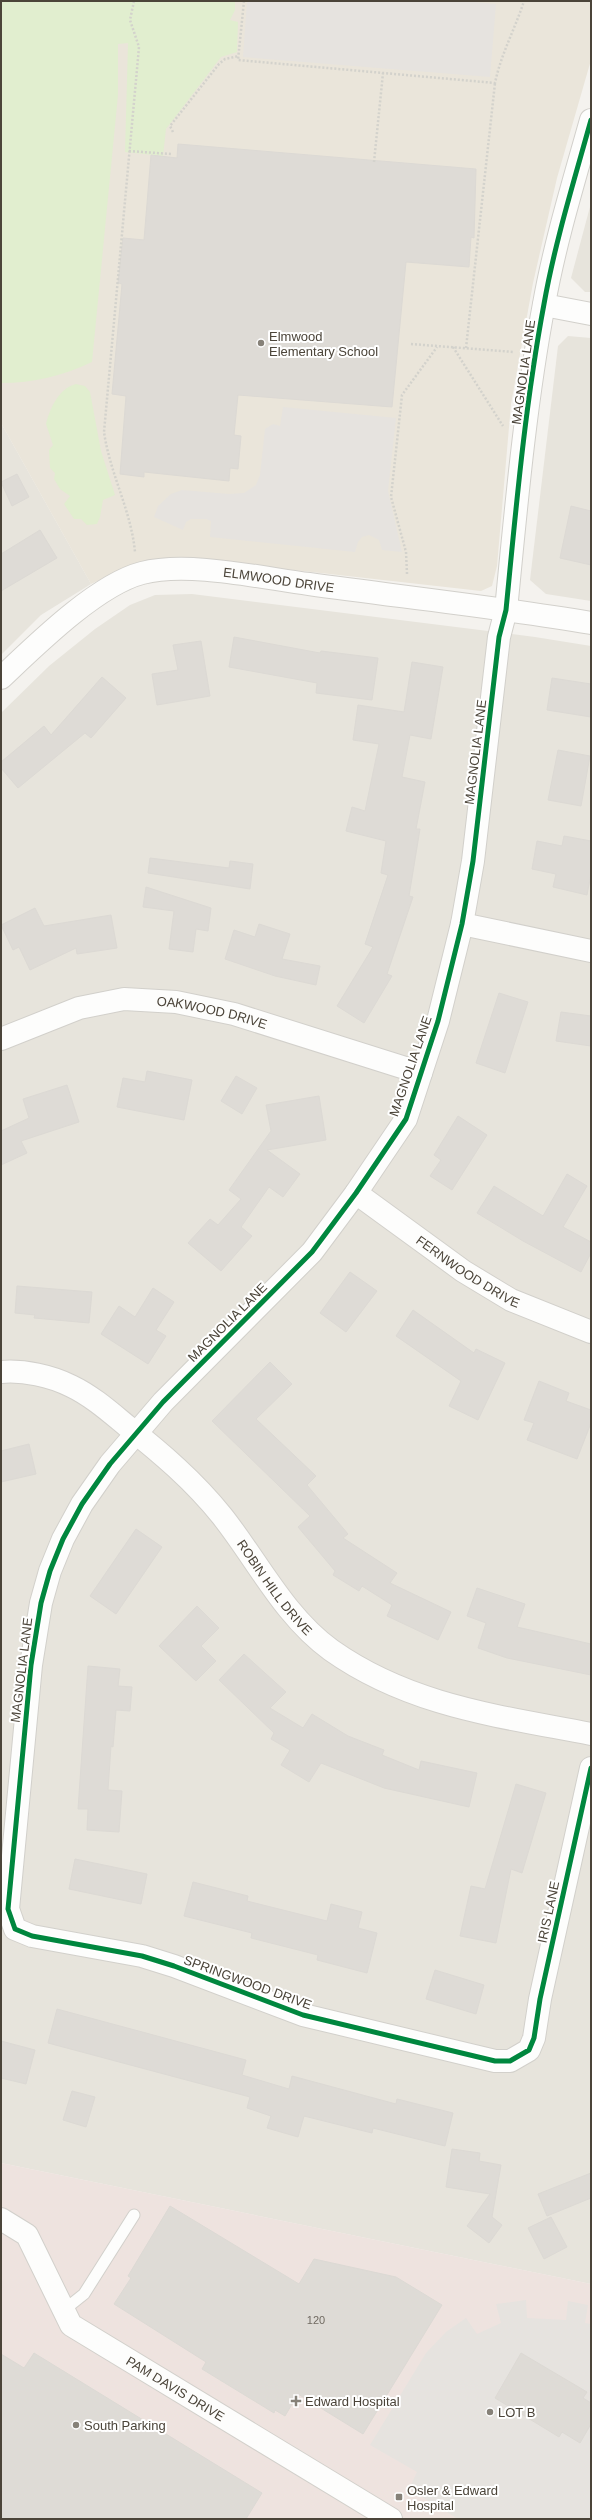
<svg xmlns="http://www.w3.org/2000/svg" width="592" height="2520" viewBox="0 0 592 2520" font-family="Helvetica,sans-serif">
	<rect width="100%" height="100%" fill="#f4f2ee"/>
	<g fill="#e7e4dc">
		<path d="M591,203V292H585L571,278Z"/>
		<path d="M568,336L591,338V601L546,594L530,580L558,346Z"/>
		<path d="M1,423L91,584L41,615L1,655Z"/>
		<path d="M192,594L535,637L591,646V2284L1,2163V713L49,666L95,629L130,605L155,595Z"/>
	</g>
	<path fill="#eae5da" d="M1,1H591V60L557,178L533,283L511,404L497,566L492,586L481,591L177,557L134,564L91,584L1,423Z"/>
	<path fill="#eee3df" d="M1,2163L591,2284V2519H1Z"/>
	<g fill="#e1eecf">
		<path d="M1,1H235V10L230,20L238,22L237,52L221,57L166,129L163,156L125,152L128,43L118,44V95L92,362C62,376 34,383 1,383Z"/>
		<path d="M76,384L85,386L90,392L101,451L115,495L103,500L100,517L97,524L87,525L81,519H74L64,504L70,496L60,489L54,479L55,473L50,468L49,450L53,445L46,424C50,408 59,388 76,384Z"/>
	</g>
	<g fill="#e6e3df">
		<path d="M247,1H464L496,4L490,77L243,57Z"/>
		<path d="M283,407L396,418L388,491L402,552L382,550L379,540L369,535L362,537L358,542L355,552L210,537L211,521L206,519H191L186,522L183,530L154,517L158,506L171,494L182,490L229,494L244,493L256,485L260,475L265,429L273,424L280,426Z"/>
		<path d="M526,2300L527,2318L566,2320L568,2301L588,2305L585,2323L591,2324V2519H458L409,2489L417,2472L370,2445L426,2353L446,2332L466,2318L477,2334L501,2323L496,2304Z"/>
	</g>
	<g fill="#dedbd6" stroke="#dcd9d4">
		<path d="M178,144L476,169L474,238L471,237L469,267L406,262L392,407L238,395L234,435L241,436L238,469L230,468L229,481L144,472V477L120,474L126,396L112,394L122,284L118,283L123,238L144,240L151,155L177,158Z"/>
		<path d="M17,474L29,497L12,506L1,482Z"/>
		<path d="M571,506L591,511V565L560,558Z"/>
		<path d="M40,530L57,558L1,591V554Z"/>
		<path d="M234,637L320,653L321,651L378,658L372,700L316,693L317,683L229,667Z"/>
		<path d="M201,641L210,696L157,705L152,674L178,670L173,645Z"/>
		<path d="M412,662L443,667L431,739L410,735L402,777L425,782L416,829H420L409,896L413,897L387,974L392,976L364,1023L337,1006L373,947L365,944L388,875L381,873L386,841L346,831L352,807L365,811L379,744L353,740L358,705L404,712Z"/>
		<path d="M102,677L126,698L91,738L85,733L18,788L1,768V762L44,726L51,735Z"/>
		<path d="M552,678L591,684V717L547,710Z"/>
		<path d="M558,750L590,756L581,806L548,800Z"/>
		<path d="M564,836L591,841V874L587,895L553,887L556,874L532,869L537,841L562,846Z"/>
		<path d="M150,858L229,868L230,861L253,864L250,889L148,873Z"/>
		<path d="M146,887L211,908L208,931L196,929L193,952L169,949L174,911L143,907Z"/>
		<path d="M35,908L44,926L111,915L117,948L77,954L76,948L30,970L19,947L13,950L1,925Z"/>
		<path d="M259,924L290,934L282,959L320,966L316,985L275,976L225,959L234,930L255,937Z"/>
		<path d="M499,993L528,1002L505,1073L476,1063Z"/>
		<path d="M561,1012L591,1016V1046L556,1041Z"/>
		<path d="M147,1071L192,1080L184,1120L117,1107L123,1078L145,1082Z"/>
		<path d="M236,1076L257,1088L242,1114L221,1101Z"/>
		<path d="M67,1085L79,1122L21,1141L27,1153L1,1165V1131L29,1118L23,1099Z"/>
		<path d="M319,1096L326,1140L267,1150L300,1174L283,1197L269,1187L241,1227L252,1236L221,1271L188,1243L210,1219L218,1225L241,1199L229,1190L271,1131L266,1105Z"/>
		<path d="M458,1116L487,1135L452,1190L430,1176L441,1160L434,1155Z"/>
		<path d="M567,1174L587,1186L563,1227L591,1242V1253L581,1272L523,1241L477,1213L494,1186L543,1216Z"/>
		<path d="M350,1272L377,1291L346,1332L320,1313Z"/>
		<path d="M17,1286L92,1292L89,1323L34,1318L35,1315L15,1313Z"/>
		<path d="M153,1288L174,1302L156,1330L166,1336L148,1364L101,1334L119,1306L135,1317Z"/>
		<path d="M413,1310L474,1353L476,1349L505,1363L478,1420L449,1406L461,1381L396,1336Z"/>
		<path d="M270,1362L292,1384L256,1419L316,1476L307,1485L348,1534L343,1538L397,1573L390,1583L451,1612L438,1640L387,1616L392,1605L362,1586L359,1591L333,1575L335,1571L298,1527L310,1516L212,1421Z"/>
		<path d="M539,1381L569,1393L566,1401L591,1410V1423L577,1459L527,1440L534,1423L524,1420Z"/>
		<path d="M29,1444L36,1474L1,1482V1451Z"/>
		<path d="M136,1529L162,1547L116,1614L90,1596Z"/>
		<path d="M477,1588L525,1604L517,1627L591,1644V1675L507,1658L478,1648L486,1623L467,1616Z"/>
		<path d="M197,1606L219,1628L201,1646L216,1661L196,1681L159,1646Z"/>
		<path d="M244,1654L286,1692L270,1708L303,1728L312,1714L348,1736L384,1750L382,1755L419,1770L421,1761L477,1773L469,1807L384,1788L321,1763L309,1782L281,1765L290,1750L271,1739L274,1733L219,1680Z"/>
		<path d="M88,1666L120,1669L118,1686L132,1687L130,1711L116,1710L113,1747L111,1746L108,1790L122,1791L119,1832L87,1830L88,1809H78Z"/>
		<path d="M516,1784L546,1793L522,1873L511,1869L496,1943L460,1936L471,1886L485,1889Z"/>
		<path d="M75,1859L147,1874L141,1904L69,1889Z"/>
		<path d="M193,1882L248,1896L247,1901L327,1921L331,1904L362,1912L358,1928L377,1933L367,1973L317,1960L318,1955L251,1938L252,1933L184,1916Z"/>
		<path d="M435,1970L484,1985L476,2014L426,1999Z"/>
		<path d="M57,2009L246,2060L242,2075L289,2089L292,2076L396,2104L397,2099L453,2113L445,2146L373,2128L372,2133L304,2116L298,2137L267,2128L271,2116L247,2108L250,2097L48,2043Z"/>
		<path d="M1,2041L35,2050L26,2084L1,2078Z"/>
		<path d="M72,2091L95,2097L86,2127L63,2120Z"/>
		<path d="M452,2149L480,2153L479,2161L501,2165L492,2217L502,2225L489,2243L467,2226L490,2194L446,2187Z"/>
		<path d="M591,2173V2198L547,2216L538,2194Z"/>
		<path d="M170,2206L299,2284L314,2259L396,2277L442,2305L363,2434L298,2394L285,2416L275,2410L274,2413L202,2369L206,2362L114,2304L131,2278L128,2276Z"/>
		<path d="M551,2217L567,2247L544,2259L528,2228Z"/>
		<path d="M34,2353L262,2493L246,2519H1V2354L24,2368Z"/>
		<path d="M521,2353L587,2392L583,2398L591,2403V2424L580,2443L562,2432L559,2437L495,2398Z"/>
	</g>
	<g fill="none" stroke-linecap="round" stroke-linejoin="round">
		<defs>
			<path id="lane" d="M64,2310L84,2294L134,2215"/>
			<g id="street">
				<path d="M591,120C574,181 555,242 544,304C525,405 516,508 506,610L499,637L473,861L462,924L438,1021L406,1119L356,1193L312,1252L163,1402L110,1464L82,1504L63,1539L50,1571L41,1603L31,1665L8,1909L15,1929L32,1936L142,1956L174,1966L303,2015L495,2061H510L529,2050L534,2038L540,1999L591,1768"/>
				<path d="M544,305L591,314"/>
				<path id="s1" d="M1,678C35,646 96,585 142,573C188,561 262,578 309,584C403,597 497,607 591,623"/>
				<path d="M462,924L591,951"/>
				<path id="s2" d="M1,1039L79,1008L124,999L176,1002L234,1014L421,1073"/>
				<path id="s3" d="M356,1193L463,1271L511,1300L591,1332"/>
				<path id="s4" d="M1,1372C24,1370 51,1376 71,1386C92,1396 110,1412 127,1426C161,1453 194,1481 222,1516C257,1560 284,1616 331,1650C410,1706 499,1716 591,1734"/>
				<path id="s5" d="M1,2219L27,2235L71,2325L391,2519"/>
			</g>
		</defs>
		<use href="#lane" stroke="#d2d0cb" stroke-width="13"/>
		<use href="#street" stroke="#d2d0cb" stroke-width="24"/>
		<g stroke="#d3d2cc" stroke-width="2.5" stroke-dasharray="2 2" stroke-linecap="butt">
			<path d="M134,1L130,20L139,47L104,432C110,474 131,510 135,552"/>
			<path d="M244,1L238,60L495,83C501,54 515,29 524,1"/>
			<path d="M173,132L170,126L219,64L225,59L239,56"/>
			<path d="M129,151L171,154"/>
			<path d="M374,162L383,73"/>
			<path d="M411,344L514,352"/>
			<path d="M453,347L503,426"/>
			<path d="M466,348L495,83"/>
			<path d="M407,574L406,552L391,497L402,395L437,347"/>
		</g>
		<use href="#lane" stroke="#fdfdfc" stroke-width="11"/>
		<use href="#street" stroke="#fdfdfc" stroke-width="22"/>
		<defs>
			<path id="cycleway" d="M591,120C574,181 555,242 544,304C525,405 516,508 506,610L499,637L473,861L462,924L438,1021L406,1119L356,1193L312,1252L163,1402L110,1464L82,1504L63,1539L50,1571L41,1603L31,1665L8,1909L15,1929L32,1936L142,1956L174,1966L303,2015L495,2061H510L529,2050L534,2038L540,1999L591,1768"/>
		</defs>
		<use href="#cycleway" stroke="#fff" stroke-width="8"/>
		<use href="#cycleway" stroke="#00873e" stroke-width="5"/>
	</g>
	<g fill="#868178" stroke="#fff" stroke-width="1.5">
		<circle cx="261" cy="343" r="4"/>
		<path d="M294 2395h4v4h4v4h-4v4h-4v-4h-4v-4h4z"/>
		<circle cx="490" cy="2412" r="4"/>
		<circle cx="76" cy="2425" r="4"/>
		<rect x="395" y="2493" width="8" height="8" rx="2"/>
	</g>
	<g text-anchor="middle" stroke-width="4" stroke-linejoin="round" paint-order="stroke">
		<g font-size="11" fill="#706a61">
			<text x="316" y="2324">120</text>
		</g>
		<g font-size="13" fill="#4b4439" stroke="#fff" text-anchor="start">
			<text x="269" y="341">Elmwood<tspan x="269" dy="15">Elementary School</tspan></text>
			<text x="305" y="2406">Edward Hospital</text>
			<text x="498" y="2417">LOT B</text>
			<text x="84" y="2430">South Parking</text>
			<text x="407" y="2495">Osler &amp; Edward<tspan x="407" dy="15">Hospital</tspan></text>
		</g>
		<g font-size="13" fill="#4b4439" stroke="#fff">
			<text transform="translate(523 372) rotate(-82)" y="5">MAGNOLIA LANE</text>
			<text dy="5" stroke="none"><textPath href="#s1" startOffset="315">ELMWOOD DRIVE</textPath></text>
			<text transform="translate(475 752) rotate(-83)" y="5">MAGNOLIA LANE</text>
			<text dy="5" stroke="none"><textPath href="#s2" startOffset="219">OAKWOOD DRIVE</textPath></text>
			<text transform="translate(410 1066) rotate(-71)" y="5">MAGNOLIA LANE</text>
			<text dy="5" stroke="none"><textPath href="#s3" startOffset="137">FERNWOOD DRIVE</textPath></text>
			<text transform="translate(227 1322) rotate(-45)" y="5">MAGNOLIA LANE</text>
			<text dy="5" stroke="none"><textPath href="#s4" startOffset="361">ROBIN HILL DRIVE</textPath></text>
			<text transform="translate(21 1670) rotate(-83)" y="5">MAGNOLIA LANE</text>
			<text transform="translate(548 1912) rotate(-78)" y="5">IRIS LANE</text>
			<text transform="translate(248 1982) rotate(20)" y="5">SPRINGWOOD DRIVE</text>
			<text dy="5" stroke="none"><textPath href="#s5" startOffset="253">PAM DAVIS DRIVE</textPath></text>
		</g>
	</g>
	<rect width="592" height="2520" fill="none" stroke="#4b4439" stroke-width="4"/>
</svg>
